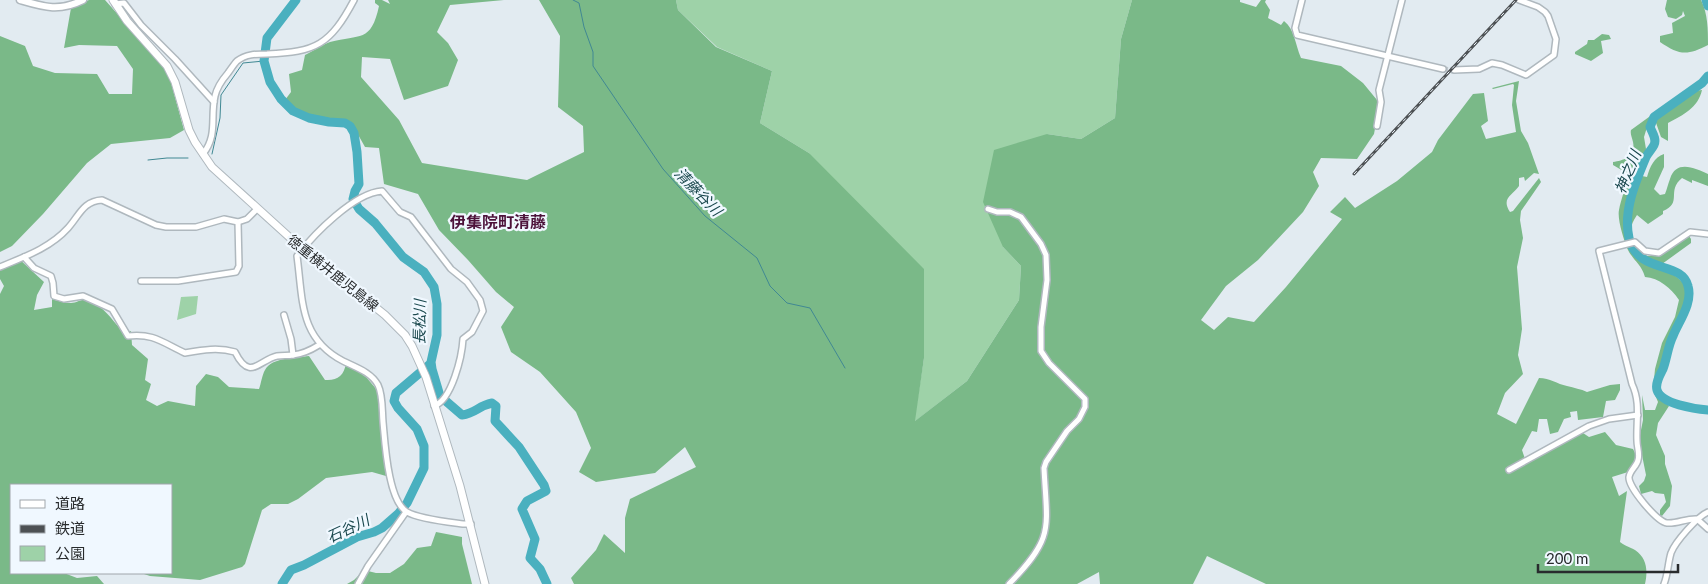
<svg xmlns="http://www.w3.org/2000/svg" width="1708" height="584" viewBox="0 0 1708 584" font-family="Lato,'Noto Sans JP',sans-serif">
	<rect width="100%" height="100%" fill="#e2ebf1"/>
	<g fill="#9ed2a8">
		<path d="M676,0H1132L1121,39L1115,118L1081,139L1047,134L1003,247L1021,266L1019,300L967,381L914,422L924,358L809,153L760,123L772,71L717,47L678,10Z"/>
		<path d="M198,296L196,314L177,320L181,297Z"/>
	</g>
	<g fill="#7ab988">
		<path d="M89,0H105L161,63L170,79L184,130L170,138L111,144L87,163L43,214L12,246L0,252V36L25,46L33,66L55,73L97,74L109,94H132L133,69L117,46L79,45L64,48L71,8Z"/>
		<path d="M375,0H382L390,4L388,0H504L450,5L437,32L448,43L458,60L448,86L404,100L390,59L362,57L361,77L399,120L422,163L527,180L584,152L583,126L558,107L560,36L539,0H676L678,10L716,47L772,71L760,123L809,153L924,269V358L915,421L967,381L1019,300L1021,266L1003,247L983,202L994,150L1047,134L1081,139L1115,118L1121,39L1132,0H1240V2L1256,7L1261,0H1266L1265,2L1270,10L1268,18L1281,25L1284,21C1295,30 1295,44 1301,58L1341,66L1363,83L1377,100L1378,112L1374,134L1357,159L1321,158L1313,172L1319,186L1303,212L1258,260L1226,286L1201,320L1214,330L1228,317L1254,322L1286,287L1342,219L1330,212L1345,197L1355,208L1397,181L1432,152L1438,140L1473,94L1484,93L1488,121L1481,126L1486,139L1516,132L1512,105L1514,85L1513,84L1493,89L1492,88L1519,81L1516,101L1521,131L1528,143L1539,174L1534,173L1525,181L1524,177L1519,178V186C1512,196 1501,198 1510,212L1513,211L1539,178L1541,182L1521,211L1520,220L1523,238L1517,267L1522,329L1518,355L1523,374L1505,393L1497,414L1516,424L1539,378C1550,378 1557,384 1567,386C1574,388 1581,389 1587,392L1610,385L1620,384V390L1615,400L1606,401L1603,417L1578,420L1577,411L1570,412L1571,417L1564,419L1558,432L1550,434L1547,419H1539L1537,432L1532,431L1522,450L1525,459L1509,472L1583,433L1589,437L1605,432L1616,445L1633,449L1636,455L1635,461L1628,472L1612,477L1619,496L1627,491L1620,542C1627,547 1630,547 1635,550C1647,558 1648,571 1645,584H1266L1207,556L1193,584H1100L1099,572L1077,584H574L571,578L596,550L604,534L625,553V518L630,499L696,467L685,447L655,473L596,482L579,472L591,448L576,412L540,372L511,352L501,327L514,307L496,292L468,260L439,230L418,194L384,184L379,148L365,147L351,122C340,119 330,121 319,120C306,117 294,109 285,100L291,92L289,74L302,70L305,55C313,51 322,45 330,42C360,34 371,43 379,6L375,3Z"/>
		<path d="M1667,0H1701C1708,14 1708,30 1708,45C1687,56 1679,55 1660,42V36L1673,33L1672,23L1685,16L1683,11L1682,15L1676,19L1668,17L1665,9Z"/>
		<path d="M1602,34L1609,35L1611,39L1601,41L1603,53L1591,61L1575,54V52L1587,44L1588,40H1594Z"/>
		<path d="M1702,90C1698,108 1683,115 1668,123V141L1661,137L1655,120L1648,124L1644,137L1646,149L1642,176L1647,177C1650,167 1654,157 1664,154V167L1654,189L1660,195L1665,194C1667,189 1668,184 1670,179C1676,159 1695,168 1708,174V186L1692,180V183L1682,178C1666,191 1683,203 1663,211V214L1648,224L1637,215C1624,233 1635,243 1647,256L1661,255L1689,236L1691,239V243L1662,264C1668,272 1682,279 1685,286C1690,302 1672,331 1667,346C1663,357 1660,368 1655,380C1654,393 1658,398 1669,406L1658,423L1656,435L1665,456V464L1672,486L1670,506L1662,516L1660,515V510L1666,502L1664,494L1655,493L1652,491L1641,494L1639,486L1644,481L1646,475L1639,440L1643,420L1642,395L1645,410H1655L1658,402L1653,390L1655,369L1662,343L1675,317L1679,300C1671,288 1659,278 1645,277C1641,263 1633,261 1627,248C1624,240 1617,219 1619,210C1621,199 1626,188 1627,176L1625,172L1613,165V162C1625,160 1636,156 1633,142C1632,137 1630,134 1631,130L1660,109L1676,103L1694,91Z"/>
		<path d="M18,258L44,282L37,295L34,310L52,307V299C58,301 65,303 71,303C77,303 81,299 86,300C105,305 112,322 125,333L131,331L132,345L148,359L145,380L151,384L146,400L157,406L168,401L195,406L196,386L206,374L218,377L229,387L259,389C261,384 262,375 265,370C272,357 296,358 309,356L325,380C337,381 344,376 346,363L366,377L377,390L386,476L372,472L326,478L298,499L288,504H271L262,510L245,564L242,567L200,580L150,576L141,573H171V485H11V573H41V574L64,573L77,578L97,576L104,584H0V294L4,286L0,279V265Z"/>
		<path d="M436,532L462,537V544L472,584H347L354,580L364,570L376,573H390L404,564L417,548L431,546Z"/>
	</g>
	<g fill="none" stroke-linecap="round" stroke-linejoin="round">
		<g stroke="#408893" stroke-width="1">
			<path d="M573,0L579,3L584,27L593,52V66L663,169L705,216L757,258L770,286L787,303L810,308L845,368"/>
			<path d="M212,154L220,118L221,95L243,63L264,61"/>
			<path d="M148,160L167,158H188"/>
		</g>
		<g stroke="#4ab0bf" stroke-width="9">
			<path d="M296,0L267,38L264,61L270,82L281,99L293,111L309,118L329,122L345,123L350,126L354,133L357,152L359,184L355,191L353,199L359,209L375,223L403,257L424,272L434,287L437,304V335L431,362L432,369L440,396L462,415C476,413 478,406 492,403L496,406L495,421L519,447L544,485L546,491L527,501L522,509L535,539L530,558L540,569L547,584"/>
			<path d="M1706,0L1708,6"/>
			<path d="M1708,76L1702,83L1654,117L1650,127C1652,132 1657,139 1654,145C1652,149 1648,153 1646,157C1635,183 1623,211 1629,238C1638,275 1682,260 1688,286C1693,303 1679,321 1673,336C1668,346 1667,358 1663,369C1660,375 1655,383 1657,390C1661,404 1695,409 1708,410"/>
			<path d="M282,584L291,570L304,565L357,537L374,532L382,528L398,514L407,503L424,468V446L417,429L398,408L394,401L396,393L429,365"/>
		</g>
		<path stroke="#bdc5ca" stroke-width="5" stroke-dasharray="5 2.5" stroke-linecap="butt" d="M1443,69L1454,70"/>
		<defs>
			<g id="minor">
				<path d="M1302,0L1295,28L1297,35L1443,69"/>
				<path d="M115,4L124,3L141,25L175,59L214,102"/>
				<path d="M1454,70L1479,69L1492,63L1502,65L1526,75L1554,55L1556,39L1548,16L1545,12L1538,7L1519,0"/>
				<path d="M1377,126L1381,102L1379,90L1402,0"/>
				<path d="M203,154C218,135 210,118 215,96C217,87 222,80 228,73C231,69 234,64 237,61C246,54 256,54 267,54C316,52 330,45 354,0"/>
				<path d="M988,209L997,212H1010L1021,217L1041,244L1046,255L1047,280L1041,327V351L1049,363L1085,399V407L1079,419L1067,431L1046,462L1044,468C1047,529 1055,537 1009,584"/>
				<path d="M1708,234L1690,232L1659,253L1645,251L1635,242L1599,251L1632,384C1641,403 1636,421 1637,441C1637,447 1640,454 1638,460C1637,466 1630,470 1629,477C1628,487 1657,522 1667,523C1677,524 1687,518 1697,519L1708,529"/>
				<path d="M24,257L34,268L51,276L53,283L54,296L64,299L83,296L112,309L128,336C154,333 163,343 185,353C202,350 218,347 235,352C250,382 259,360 277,356C282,355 288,356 293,355C303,354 311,350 319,345"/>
				<path d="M0,267C24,257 50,248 68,228C79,216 83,201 102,200L156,225L166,227H196L224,219L238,222L247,219L257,209"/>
				<path d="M141,281H178L236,272L239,266L238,222"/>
				<path d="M284,315L291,339L293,355"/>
				<path d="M434,406C452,400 462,356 463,339L472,332L483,311L480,300L467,282L451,269L411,217L400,212L382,191C354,193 314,234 297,256C303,300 299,338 343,361C355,367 371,372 378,385C383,395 382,411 383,422C385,443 388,501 407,512C419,519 448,522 463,524H471"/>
				<path d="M1509,470L1589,426L1609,419L1638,415"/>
				<path d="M358,584L368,566L406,512"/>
				<path d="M1664,584C1668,574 1668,563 1671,553C1675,542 1698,516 1708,512"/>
			</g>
			<path id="tertiary" d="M20,0C44,7 59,12 83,0"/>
			<path id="secondary" d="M113,0L127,21L167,66L175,82L189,130L195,142L212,167L298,245L385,315L405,335L412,346L426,377L460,486L485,584"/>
		</defs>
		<use href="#minor" stroke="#afb8be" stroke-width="8"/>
		<use href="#tertiary" stroke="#afb8be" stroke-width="9"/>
		<use href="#secondary" stroke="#afb8be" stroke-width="9"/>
		<use href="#minor" stroke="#fff" stroke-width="5"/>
		<use href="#tertiary" stroke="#fff" stroke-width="6"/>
		<use href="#secondary" stroke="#fff" stroke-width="7"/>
		<defs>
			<path id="rail" d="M1354,174L1516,0"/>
		</defs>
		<use href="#rail" stroke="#4d5154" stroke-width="3"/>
		<use href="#rail" stroke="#f0f8ff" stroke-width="1" stroke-dasharray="4" stroke-linecap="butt"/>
	</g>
	<g text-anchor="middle" stroke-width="4.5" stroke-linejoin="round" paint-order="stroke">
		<g font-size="14" fill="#282b2d" stroke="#f0f8ff">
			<text transform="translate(333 273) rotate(39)" y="5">徳重横井鹿児島線</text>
		</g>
		<g font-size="15" font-style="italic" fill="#19474d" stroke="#f0f8ff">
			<text transform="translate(1628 172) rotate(-68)" y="5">神之川</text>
			<text transform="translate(698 192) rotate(46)" y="5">清藤谷川</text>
			<text transform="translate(420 322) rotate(-89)" y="5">長松川</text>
			<text transform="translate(348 529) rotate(-25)" y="5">石谷川</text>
		</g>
		<g font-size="16" font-weight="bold" fill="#4c123a" stroke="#f0f8ff">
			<text x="498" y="228">伊集院町清藤</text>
		</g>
	</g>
	<rect x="10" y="484" width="162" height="90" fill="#f0f8ff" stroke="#a0a6ab"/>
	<rect x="20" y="500" width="25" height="8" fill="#ffffff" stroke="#a0a6ab"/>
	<text x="55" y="509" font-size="15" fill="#282b2d">道路</text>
	<rect x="20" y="525" width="25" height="8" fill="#4d5154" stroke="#a0a6ab"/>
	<text x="55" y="534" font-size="15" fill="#282b2d">鉄道</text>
	<rect x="20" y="546" width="25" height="15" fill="#9ed2a8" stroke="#a0a6ab"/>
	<text x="55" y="559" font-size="15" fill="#282b2d">公園</text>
	<path d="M1538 564v8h140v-8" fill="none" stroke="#282b2d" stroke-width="2.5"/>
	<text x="1546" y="564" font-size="15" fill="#282b2d" stroke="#f0f8ff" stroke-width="4" paint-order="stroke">200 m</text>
</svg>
